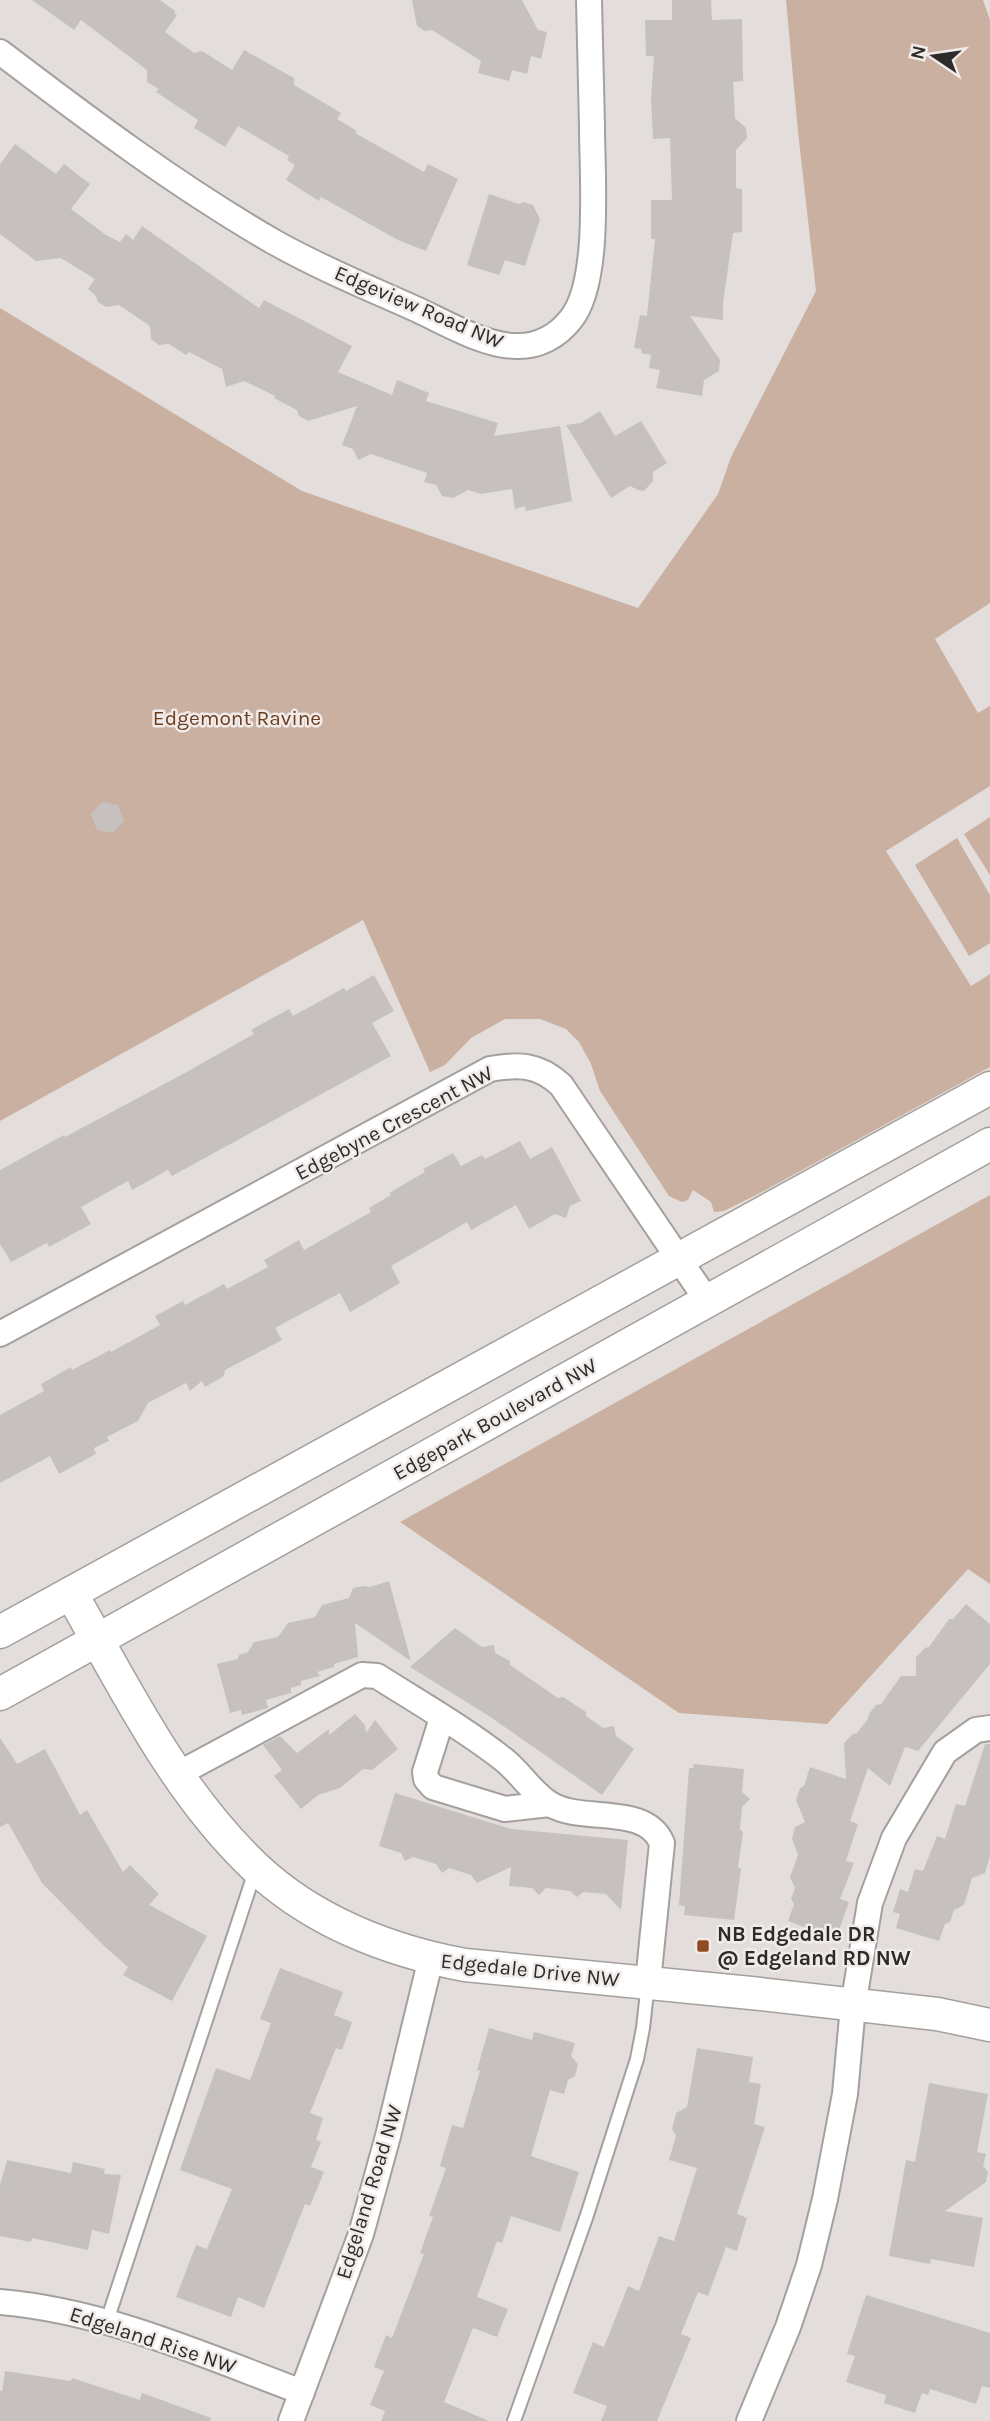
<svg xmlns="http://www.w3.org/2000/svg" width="990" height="2421" viewBox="0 0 990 2421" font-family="Karla,sans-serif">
	<rect width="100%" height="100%" fill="#e3dedb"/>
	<g fill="#cab0a1">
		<path d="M786,0H983L990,20V603L935,639L978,713L990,706V786L886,851L971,986L990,974V1067L760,1193L724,1211L714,1212L711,1202L693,1190L688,1200L682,1202L669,1196L600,1091L591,1064L579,1042L566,1029L540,1019H505L471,1038L445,1065L430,1072L363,920L0,1121V308L302,491L638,608L718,494L731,457L816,291L798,132Z"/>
		<path d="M990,817V875L964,834Z"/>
		<path d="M957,838L990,895V943L969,956L915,865Z"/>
		<path d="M990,1195V1584L968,1569L827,1724L679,1713L400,1522Z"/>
	</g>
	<g fill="#c6c1bf">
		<path d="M32,0H160L175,11L174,13L177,15L165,32L194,53L202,51L232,70L244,50L294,78V85L341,113L337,119L357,131L355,133L424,172L428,164L458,179L426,251L398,240L321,197L319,201L286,180L295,165L287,160L289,156L238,126L225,147L194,128L198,120L156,92L159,89L147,82V70L81,20L74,30Z"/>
		<path d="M412,0H522L538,30L547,32L541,59L531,56L527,74L512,70L509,81L478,73L481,61L432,30L425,31L417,26Z"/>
		<path d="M672,0H711L712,20L742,19L743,81L733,82L735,118L746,128L747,138L736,150V188L742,189V232L733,233L723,303V320L690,316L720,360L719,371L704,380L702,396L656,388L660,370L649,368L651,355L641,353L642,349L634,348L640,315L647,316L655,239H651V200H672L670,138L653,139L651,99L654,56H646L645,20H672Z"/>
		<path d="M15,144L56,174L64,164L90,184L71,209L106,235L120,242L126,234L133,240L142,226L259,308L264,300L352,346L338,372L392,395L397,380L429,393L426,401L498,423L494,436L560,426L572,501L526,511L525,506L515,509L512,489L481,494L468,490L453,498L442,496L436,485L424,482L427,473L371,454L358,460L353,449L342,445L357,406L308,421L299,416L297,410L274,398L275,396L244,381L226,387L222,369L189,352L186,355L169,344L159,345L151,339L150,326L119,305L106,307L98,302L96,296L88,289L95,279L61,258L36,261L0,234V164Z"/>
		<path d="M489,194L519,204L523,202L533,205L540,219L525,266L505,260L499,275L467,265Z"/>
		<path d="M600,411L615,436L641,421L667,463L653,472V481L644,491L638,490L630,486L611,498L566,425L581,423Z"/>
		<path d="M102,802L118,805L124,821L113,833L97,830L91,814Z"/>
		<path d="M374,975L394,1011L372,1023L391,1056L172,1176L168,1170L132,1190L128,1181L81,1207L91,1224L49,1247L47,1243L11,1262L0,1244V1170L64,1135L65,1137L183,1074L254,1034L251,1030L289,1009L293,1016L344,988L346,991Z"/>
		<path d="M520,1141L530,1159L552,1147L581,1201L570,1206L566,1218L555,1214L529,1229L516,1205L471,1230L467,1222L391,1266L400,1283L368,1302L350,1312L340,1293L275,1328L282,1340L225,1370L224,1376L205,1387L202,1381L190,1391L186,1383L148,1403L138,1421L107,1437L109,1441L94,1448L96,1454L59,1474L50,1456L0,1483V1415L44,1391L41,1384L71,1367L72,1370L110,1350L111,1352L160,1325L155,1316L183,1301L185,1305L224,1284L227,1289L268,1267L264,1260L299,1240L304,1250L371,1212L369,1208L391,1195L389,1193L425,1172L423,1169L453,1153L461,1166L482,1155L485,1159Z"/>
		<path d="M389,1581L411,1661L355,1623L358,1657L334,1664V1667L317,1672L320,1676L301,1681V1685L291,1688V1693L266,1700L268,1708L242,1715L241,1710L230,1713L217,1664L238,1659L239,1655L248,1652L254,1642L278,1637L288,1623L315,1617L322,1605L349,1598L353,1588L363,1586L370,1587Z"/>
		<path d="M966,1604L990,1624V1664L918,1751L905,1747L890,1786L868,1768L850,1821L858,1824L846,1861L854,1863L840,1899L849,1902L836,1939L788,1921L794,1904L791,1899L795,1888L790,1877L798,1855L792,1839L795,1827L805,1822L796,1800L800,1788L804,1786L810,1767L846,1779L844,1743L853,1734L857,1733L868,1719L869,1714L876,1705L881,1704L901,1676H916V1657L925,1648L929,1647L949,1619H953Z"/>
		<path d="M455,1628L482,1647L494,1645L495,1653L510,1661V1665L558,1698L563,1697L586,1712V1716L603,1728L614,1726L616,1736L634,1749L602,1795L489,1716L410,1667Z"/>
		<path d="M355,1714L365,1725L366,1733L375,1720L398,1749L372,1770L363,1769L340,1788L318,1795L301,1809L274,1776L282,1770L263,1745L280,1736L297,1753L329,1729V1735Z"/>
		<path d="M0,1738L17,1764L45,1749L80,1815L87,1810L123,1872L130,1865L159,1894L149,1905L207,1936L172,2001L123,1975L128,1967L103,1945L42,1883L8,1823L0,1827Z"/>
		<path d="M985,1744H990V1856L985,1873L972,1878L964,1905L954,1910L950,1922L945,1924L939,1941L896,1928L900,1914L893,1912L900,1889L908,1892L915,1869L923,1871L937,1836L945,1839L956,1804L965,1806Z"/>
		<path d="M694,1764L744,1769L742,1792L750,1799L742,1807L740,1829L743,1832L738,1867L741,1869L734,1920L684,1915L685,1906L679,1905L689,1768H693Z"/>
		<path d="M395,1793L511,1829L628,1840L621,1910L606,1894L583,1892L577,1897L570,1891L546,1888L539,1895L532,1888L509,1886L511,1867L477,1883L471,1875L449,1868L442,1873L436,1864L413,1857L405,1861L401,1853L379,1846Z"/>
		<path d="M280,1968L343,1992L334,2015L352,2022L342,2050L336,2048L310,2113L323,2118L316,2140L321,2142L311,2167L324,2172L310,2206L305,2204L264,2308L238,2297L231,2317L176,2297L196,2245L207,2249L232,2189L180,2170L216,2068L250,2080L271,2023L260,2019Z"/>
		<path d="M489,2028L532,2040L534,2032L575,2043L571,2056L578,2064L575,2076L568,2080L564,2094L550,2090L531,2156L579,2172L560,2232L511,2216L502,2243L497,2241L477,2297L508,2309L497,2337L473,2328L444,2402L489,2421H381L385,2411L370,2405L384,2371L374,2367L386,2335L392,2338L424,2254L420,2253L433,2217L429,2216L446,2168L440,2166L452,2125L463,2128L480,2071L477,2070Z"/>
		<path d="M697,2048L753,2057L749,2082L761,2084L754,2124L765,2127L737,2214L747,2218L737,2251L726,2247L708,2296L698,2292L681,2334L691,2338L657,2421H601L607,2406L573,2393L593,2342L604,2347L628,2286L639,2291L659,2236L674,2241L697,2168L669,2160L676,2136L672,2129L676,2113L687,2107Z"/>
		<path d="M929,2083L988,2094L977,2152L986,2154L983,2166L988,2172L986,2182L945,2211L983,2218L974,2267L931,2259L930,2264L889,2256L906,2160L915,2162Z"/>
		<path d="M7,2160L71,2173L73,2162L105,2169L104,2174L121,2175L109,2234L92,2230L88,2250L32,2238L31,2242L0,2236V2185Z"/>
		<path d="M866,2295L990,2333V2388L982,2386L976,2404L930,2389L928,2395L922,2393L915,2413L884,2403L886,2395L846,2382L855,2356L847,2354Z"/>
		<path d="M5,2371L71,2381L72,2378L140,2400L142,2393L211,2418L210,2421H0V2391H2Z"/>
	</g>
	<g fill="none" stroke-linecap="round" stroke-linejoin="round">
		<defs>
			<g id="service">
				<path d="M107,2321L256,1868"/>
				<path d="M514,2421L586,2218L637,2059L643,2028L648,1983"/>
			</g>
			<g id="minor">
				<path d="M0,52C88,119 177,186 274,242C320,268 369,288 418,310C446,323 485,346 516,346C538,347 558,336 571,319C601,282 592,175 592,127C591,85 590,42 589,0"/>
				<path d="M0,1334L490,1069C519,1064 538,1064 561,1085L708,1302"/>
				<path d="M442,1718L425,1772L426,1779L433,1787L505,1809L550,1804"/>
				<path d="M178,1774L362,1675L377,1676C418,1702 465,1729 503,1759C520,1772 532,1793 550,1804C583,1824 645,1803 662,1843L648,1982"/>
				<path d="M0,2302C106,2311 203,2355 302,2392"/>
				<path d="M291,2421L361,2234L388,2136L431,1958"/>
				<path d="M749,2421L788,2327L809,2265L825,2199L845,2094L853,2006L870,1903L894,1838L945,1752L976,1730L990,1728"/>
			</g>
			<g id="tertiary">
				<path d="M71,1593C125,1688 175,1791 255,1867C312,1921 389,1951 465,1965L751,1993L937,2014L990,2025"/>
				<path d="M0,1632L990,1088"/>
				<path d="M0,1694L990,1144"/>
			</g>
		</defs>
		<use href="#service" stroke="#a4a09d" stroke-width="16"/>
		<use href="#minor" stroke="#a4a09d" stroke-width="28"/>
		<use href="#tertiary" stroke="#a4a09d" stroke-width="35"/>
		<use href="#service" stroke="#fff" stroke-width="12"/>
		<use href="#minor" stroke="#fff" stroke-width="24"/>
		<use href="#tertiary" stroke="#fff" stroke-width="32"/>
	</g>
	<rect fill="#904c20" stroke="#f0ebe9" stroke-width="2.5" x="696" y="1939" width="14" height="14" rx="3.5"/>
	<g text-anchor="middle" stroke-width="5" stroke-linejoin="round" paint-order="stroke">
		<g font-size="21" fill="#2e2c2b" stroke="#f0ebe9">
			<text transform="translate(419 307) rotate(23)" y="7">Edgeview Road NW</text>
			<text transform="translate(394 1123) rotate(-28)" y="7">Edgebyne Crescent NW</text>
			<text transform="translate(495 1419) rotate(-29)" y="7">Edgepark Boulevard NW</text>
			<text transform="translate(530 1970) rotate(6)" y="7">Edgedale Drive NW</text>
			<text transform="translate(369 2192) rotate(-73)" y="7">Edgeland Road NW</text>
			<text transform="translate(153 2340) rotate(18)" y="7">Edgeland Rise NW</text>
		</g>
		<g font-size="21" fill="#6f3c1d" stroke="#f0ebe9">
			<text x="237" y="725">Edgemont Ravine</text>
		</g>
		<g font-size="21" font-weight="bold" fill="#2e2c2b" stroke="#f0ebe9" text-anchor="start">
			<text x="717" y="1941">NB Edgedale DR<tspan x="717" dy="24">@ Edgeland RD NW</tspan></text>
		</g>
	</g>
	<g transform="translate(934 56) rotate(283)" stroke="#f0ebe9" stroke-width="5" paint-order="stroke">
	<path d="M0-5L12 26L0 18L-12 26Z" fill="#2e2c2b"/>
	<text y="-10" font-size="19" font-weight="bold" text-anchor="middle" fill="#2e2c2b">N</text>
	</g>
</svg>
